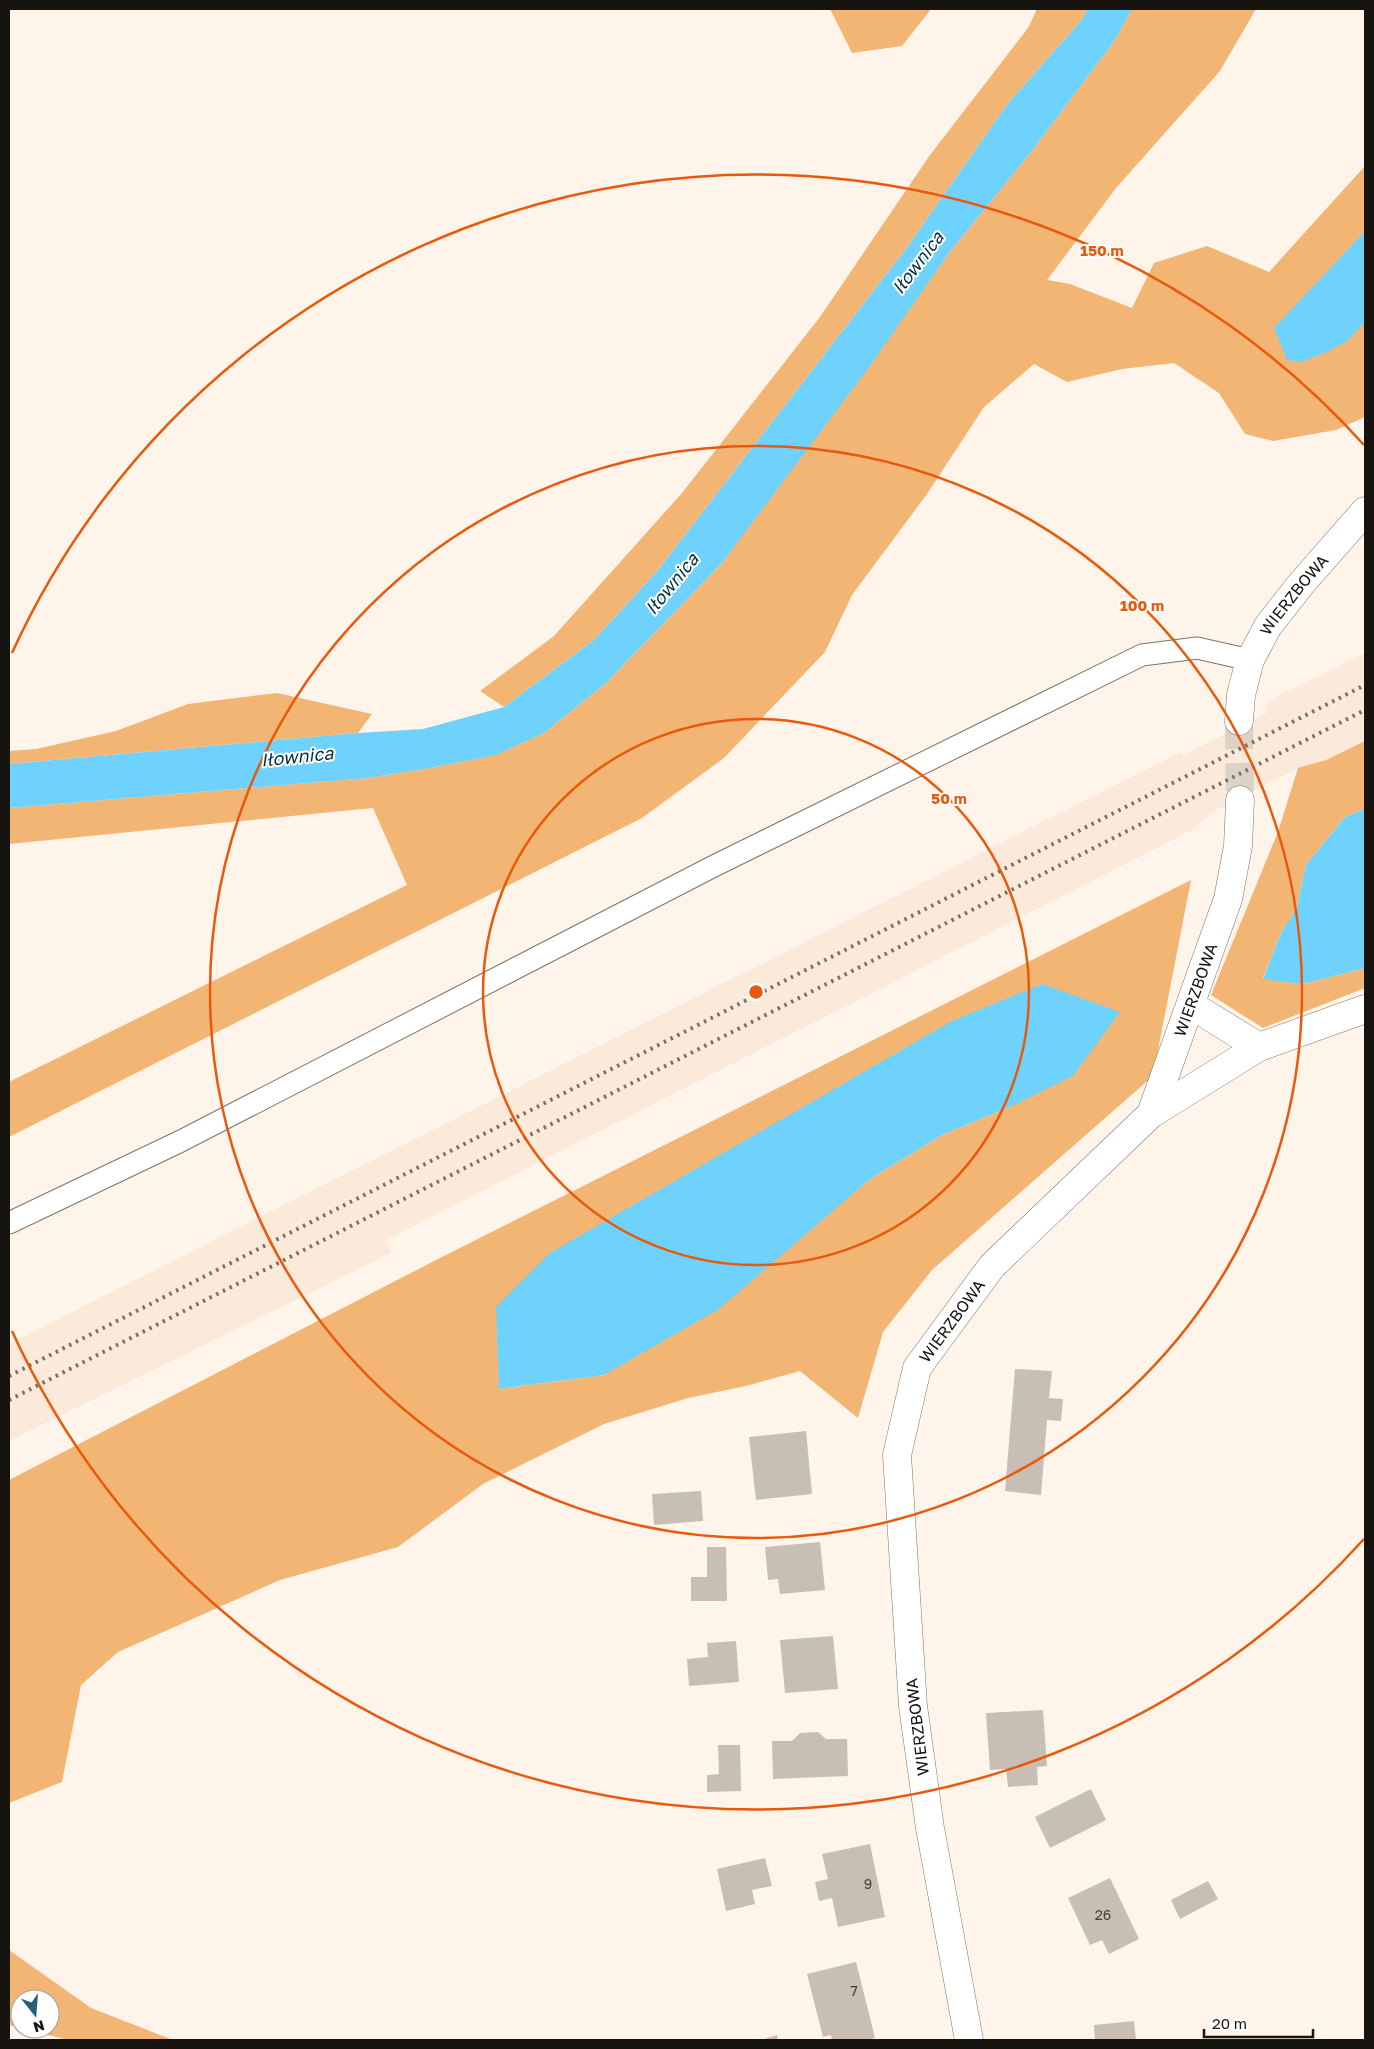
<svg xmlns="http://www.w3.org/2000/svg" width="1374" height="2049" viewBox="0 0 1374 2049" font-family="'Golos Text',sans-serif">
	<rect width="100%" height="100%" fill="#fff4e9"/>
	<path fill="#fbead9" d="M1365,653V741L1326,760L1298,768L1214,811L1192,830L386,1240L391,1253L9,1441V1344L1181,752L1184,755L1267,713L1265,709L1268,701Z"/>
	<g fill="#f3b574" fill-rule="evenodd">
		<path d="M830,9H931L902,46L852,53Z"/>
		<path d="M1037,9H1088L1081,21L1009,102L908,246L658,570L594,640L504,707L480,691L554,636L682,493L820,317L930,155L1028,28Z"/>
		<path d="M1132,9H1256L1220,71L1116,188L1047,280L1070,284L1132,308L1154,263L1207,246L1269,272L1365,166V417L1336,430L1273,441L1245,434L1219,393L1174,363L1122,369L1067,382L1034,364L984,407L927,494L852,595L825,652L724,758L642,818L9,1137V1082L407,885L373,808L9,844V808L368,778L425,769L495,755L544,733L605,684L721,564L949,253L1031,152L1115,40Z"/>
		<path d="M277,693L372,714L358,733L9,764V751L36,749L116,731L188,704Z"/>
		<path d="M1365,741V809L1345,817L1306,865L1297,908L1281,933L1263,978L1303,984L1365,968V988L1263,1028L1211,995L1278,832L1298,768L1326,760Z"/>
		<path d="M1191,880L1153,1076L932,1270L883,1332L858,1418L800,1371L746,1386L688,1398L604,1424L483,1484L398,1547L280,1580L118,1652L81,1685L62,1782L9,1803V1480L440,1258ZM1012,1106L942,1135L870,1179L820,1221L604,1375L499,1389L550,1253Z"/>
		<path d="M9,1950L91,2008L173,2040H68L25,2029H50V1999H20V2028L9,2025Z"/>
	</g>
	<g fill="#6fd2fd">
		<path d="M1088,9H1132L1115,40L1031,152L949,253L867,370L721,564L605,684L544,733L496,755L425,769L368,778L9,808V764L358,733L423,729L504,707L594,640L658,570L908,246L1009,102L1081,21Z"/>
		<path d="M1365,231V322L1346,342L1327,352L1301,362L1287,360L1274,328Z"/>
		<path d="M1365,809V968L1303,984L1263,979L1281,933L1297,908L1306,865L1345,817Z"/>
		<path d="M1042,984L1120,1012L1073,1076L1012,1106L942,1135L870,1179L719,1309L604,1375L499,1389L496,1307L550,1253L952,1021Z"/>
	</g>
	<g fill="#c9beb4">
		<path d="M1015,1369L1052,1371L1049,1398L1063,1399L1061,1421L1047,1420L1041,1495L1005,1491Z"/>
		<path d="M806,1431L812,1494L756,1500L749,1437Z"/>
		<path d="M701,1491L703,1521L654,1525L652,1494Z"/>
		<path d="M820,1542L825,1590L780,1594L778,1579L768,1580L765,1547Z"/>
		<path d="M707,1547H726L727,1601H691V1577H707Z"/>
		<path d="M833,1636L838,1689L785,1693L780,1640Z"/>
		<path d="M736,1641L739,1682L689,1686L687,1659L708,1657L707,1643Z"/>
		<path d="M1043,1710L1047,1766L1037,1767L1038,1785L1008,1787L1006,1769L990,1770L986,1713Z"/>
		<path d="M818,1732L826,1739H847L848,1776L773,1779L772,1741H792L800,1733Z"/>
		<path d="M718,1745H740L741,1791L707,1792V1775L719,1774Z"/>
		<path d="M1091,1789L1106,1820L1050,1848L1035,1817Z"/>
		<path d="M870,1844L885,1917L838,1927L832,1898L819,1901L815,1882L828,1879L822,1854Z"/>
		<path d="M765,1858L772,1886L752,1890L755,1904L726,1911L717,1869Z"/>
		<path d="M1110,1878L1139,1939L1109,1954L1102,1940L1090,1945L1068,1898Z"/>
		<path d="M1208,1881L1218,1899L1180,1919L1171,1900Z"/>
		<path d="M856,1962L875,2038L866,2040H832L831,2035L823,2037L807,1974Z"/>
		<path d="M1134,2021L1136,2040H1095L1094,2025Z"/>
		<path d="M777,2035L778,2040H761Z"/>
	</g>
	<g fill="none" stroke-linecap="round" stroke-linejoin="round">
		<path stroke="#dcd2c8" stroke-width="28" stroke-dasharray="28 14" stroke-linecap="butt" d="M1239,721L1240,800"/>
		<defs>
			<path id="service" d="M9,1223L181,1141L714,866L1142,655L1197,648L1250,660"/>
			<g id="minor">
				<path id="s1" d="M1239,721L1241,695L1250,660L1268,626L1301,584L1365,511"/>
				<path d="M1191,1005L1259,1047"/>
				<path d="M1151,1114L1259,1047L1365,1009"/>
				<path id="s2" d="M969,2040L930,1828L913,1706L897,1455L917,1368L992,1266L1151,1114L1228,899L1238,846L1240,800"/>
			</g>
		</defs>
		<use href="#service" stroke="#7d7369" stroke-width="23"/>
		<use href="#minor" stroke="#7d7369" stroke-width="29"/>
		<use href="#service" stroke="#fff" stroke-width="21"/>
		<use href="#minor" stroke="#fff" stroke-width="28"/>
		<g stroke="#78716a" stroke-width="4" stroke-dasharray="2.5 5" stroke-linecap="butt">
			<path d="M9,1376L1365,685"/>
			<path d="M9,1400L1365,710"/>
		</g>
	</g>
	<g fill="none" stroke="#e8590c" stroke-width="2.5">
		<circle cx="756" cy="992" r="273"/>
		<circle cx="756" cy="992" r="546"/>
		<path d="M1364 1539A818 818 0 0 1 12 1331M12 653A818 818 0 0 1 1364 445"/>
	</g>
	<g text-anchor="middle" stroke-width="4" stroke-linejoin="round" paint-order="stroke">
		<g font-size="14" fill="#443e38">
			<text x="868" y="1889">9</text>
			<text x="1103" y="1920">26</text>
			<text x="854" y="1996">7</text>
		</g>
		<g font-size="16" fill="#17130f" stroke="#fff">
			<text dy="6" stroke="none"><textPath href="#s1" startOffset="141">WIERZBOWA</textPath></text>
			<text dy="6" stroke="none"><textPath href="#s2" startOffset="1158">WIERZBOWA</textPath></text>
			<text dy="6" stroke="none"><textPath href="#s2" startOffset="738">WIERZBOWA</textPath></text>
			<text transform="translate(917 1727) rotate(-97)" y="6">WIERZBOWA</text>
		</g>
		<g font-size="18" font-style="italic" fill="#003041" stroke="#fff">
			<text transform="translate(918 263) rotate(-53)" y="6">Iłownica</text>
			<text transform="translate(672 584) rotate(-51)" y="6">Iłownica</text>
			<text transform="translate(297 757) rotate(-6)" y="6">Iłownica</text>
		</g>
	</g>
	<circle cx="756" cy="992" r="8" fill="#e8590c" stroke="#fff" stroke-width="2.5"/>
	<g font-size="15" text-anchor="middle" font-weight="bold" fill="#e8590c" stroke="#fff" stroke-width="4" stroke-linejoin="round" paint-order="stroke">
		<text x="1102" y="256">150 m</text>
		<text x="1142" y="611">100 m</text>
		<text x="949" y="804">50 m</text>
	</g>
	<rect width="1374" height="2049" fill="none" stroke="#17130f" stroke-width="20"/>
	<g transform="translate(35 2014) rotate(163)"><circle r="24" fill="#ffffff" stroke="#a2a19f"/>
	<path d="M0-4L9 19L0 12L-9 19Z" fill="#246078"/>
	<text y="-8" font-size="14" font-weight="bold" text-anchor="middle" fill="#17130f">N</text>
	</g>
	<path d="M1204 2029v8h109v-8" fill="none" stroke="#17130f" stroke-width="2.5"/>
	<text x="1212" y="2029" font-size="15" fill="#17130f" stroke="#ffffff" stroke-width="4" paint-order="stroke">20 m</text>
</svg>
